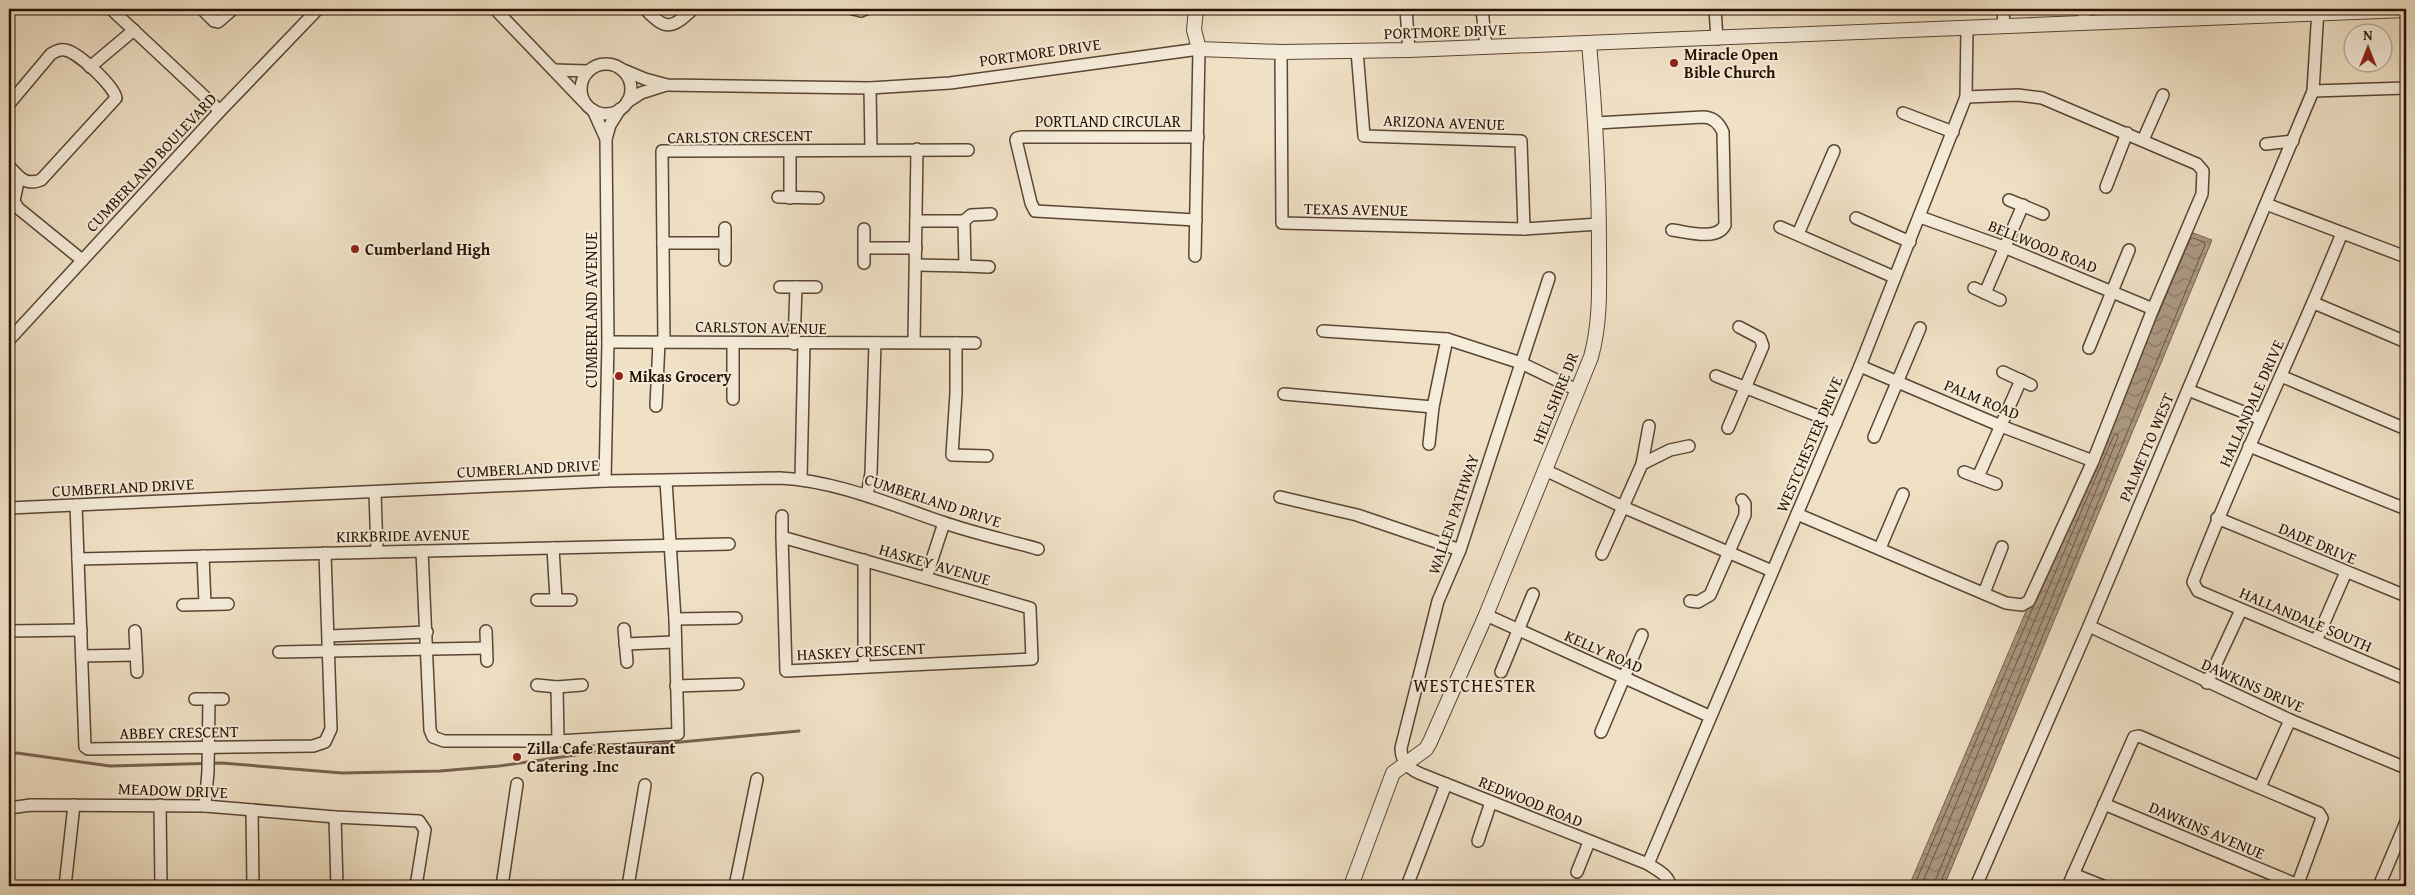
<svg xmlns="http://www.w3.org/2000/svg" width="2415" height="895" viewBox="0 0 2415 895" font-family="'Gentium Book Plus',serif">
	<defs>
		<pattern id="water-waves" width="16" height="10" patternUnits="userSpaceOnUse" patternTransform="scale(1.25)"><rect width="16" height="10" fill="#ac9a83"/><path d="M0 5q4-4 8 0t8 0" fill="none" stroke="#8c7c69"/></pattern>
	</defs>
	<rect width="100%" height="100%" fill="#f0e1c6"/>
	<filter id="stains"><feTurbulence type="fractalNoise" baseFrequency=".004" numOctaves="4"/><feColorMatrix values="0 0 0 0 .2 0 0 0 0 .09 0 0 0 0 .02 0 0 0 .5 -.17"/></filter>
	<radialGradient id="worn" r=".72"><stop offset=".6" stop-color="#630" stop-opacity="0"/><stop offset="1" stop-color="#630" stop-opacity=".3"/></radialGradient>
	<path fill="url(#water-waves)" stroke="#77634f" d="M2188,231L2212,240L1944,886H1909Z"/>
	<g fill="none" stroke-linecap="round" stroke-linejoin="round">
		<g stroke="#6a5642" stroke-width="1">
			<path d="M1914,886L2034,605"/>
			<path d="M1921,886L2114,435L2117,434L2118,437L1933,886"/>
			<path d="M1939,886L2205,245L2204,242L2193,238L2190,239L2157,317"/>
		</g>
		<path stroke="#77634f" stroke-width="3" d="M9,755L17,753L110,766L222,763L342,773L440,771L499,766L638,746L799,731"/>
		<defs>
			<g id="minor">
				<path d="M111,9L220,111"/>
				<path d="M202,9L214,21L218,22L233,9"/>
				<path d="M495,9L584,102"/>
				<path d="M645,9C666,31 672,29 693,9"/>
				<path d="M853,9L861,11L866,9"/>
				<path d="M1406,9L1409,50"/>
				<path d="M1482,9L1486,47"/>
				<path d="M1715,9L1717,39"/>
				<path d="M2003,9L2004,27"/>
				<path d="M2084,9V23"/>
				<path d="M1357,51L1364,136L1521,141L1524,229"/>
				<path d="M1281,52L1282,223L1524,229L1599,224"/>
				<circle cx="606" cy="89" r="25"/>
				<path d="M90,67L134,30"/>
				<path d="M621,69L645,79L667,85L870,88L950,83L1199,49L1195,256"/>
				<path d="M554,70L588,71"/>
				<path d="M870,88L871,150"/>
				<path d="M2313,91L2406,88"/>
				<path d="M627,102L641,93L666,85"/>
				<path d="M9,104L51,54C56,51 60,49 65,50C78,52 114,86 116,98L41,180C25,186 19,177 9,166"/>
				<path d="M593,110L606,139"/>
				<path d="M1903,113L1953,132"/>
				<path d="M1596,123L1703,117C1713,117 1719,123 1723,132L1725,225C1717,241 1688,232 1672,230"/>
				<path d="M2143,140L2163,95"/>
				<path d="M2266,144L2293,141"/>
				<path d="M790,151V198"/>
				<path d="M19,177L14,201L18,208L82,260"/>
				<path d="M2106,187L2127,133"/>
				<path d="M778,197L818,198"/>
				<path d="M2009,200L2043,214"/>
				<path d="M2266,204L2406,257"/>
				<path d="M1920,217L2004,247L2153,309"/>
				<path d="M1856,218L1910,242"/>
				<path d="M1196,220L1035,211L1031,203L1016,140L1017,138L1022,137H1198"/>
				<path d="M916,221H964L965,266L916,265"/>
				<path d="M964,221L971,215L991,214"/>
				<path d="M1780,227L1894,277"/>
				<path d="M725,228V260"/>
				<path d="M864,229V263"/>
				<path d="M2342,233C2295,350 2238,464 2193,582L2198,591L2406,679"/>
				<path d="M1798,234L1834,151"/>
				<path d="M663,243H725"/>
				<path d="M865,248H916"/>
				<path d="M965,266L989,267"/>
				<path d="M1549,278L1460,550L1438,601L1401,748C1401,762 1409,769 1421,774L1648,864C1657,870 1669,875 1670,886"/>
				<path d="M780,287H816"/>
				<path d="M1974,288L2000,300"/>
				<path d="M1985,293L2023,205"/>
				<path d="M2314,303L2406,342"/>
				<path d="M1323,331L1447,339L1521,363L1577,390"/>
				<path d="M9,340L220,111L318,9"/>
				<path d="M664,341L662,151L968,150"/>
				<path d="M608,342L975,343"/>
				<path d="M914,342L917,149"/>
				<path d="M956,343V393L952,455L987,456"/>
				<path d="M733,344V399"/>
				<path d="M794,344L796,287"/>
				<path d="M2089,348L2129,250"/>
				<path d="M1860,366L2001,426L2093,461"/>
				<path d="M2003,372L2031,385"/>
				<path d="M1716,376L1836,423"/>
				<path d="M2281,376L2406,429"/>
				<path d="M2188,390L2261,419"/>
				<path d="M1284,394L1433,407"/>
				<path d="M656,406L659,342"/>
				<path d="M1728,428L1763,346L1760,338L1739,327"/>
				<path d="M1874,437L1920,328"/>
				<path d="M1429,444L1433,407L1447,339"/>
				<path d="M2249,446L2406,509"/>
				<path d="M1642,464L1670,450L1689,446"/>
				<path d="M1545,470L1623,507L1772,571"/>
				<path d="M1964,472L1996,484"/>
				<path d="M1978,477L2021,380"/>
				<path d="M801,479L804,344"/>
				<path d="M605,481L608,342L606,139L610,125L620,109"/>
				<path d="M375,492L377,552"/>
				<path d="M867,495L871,473L875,343"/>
				<path d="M1280,497L1357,515L1460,550"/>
				<path d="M76,505L85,747L88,749L313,746L325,742L331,729L325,553"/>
				<path d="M9,508L605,481L780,478C837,481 889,504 942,522C973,533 1006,540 1038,549"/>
				<path d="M1797,514L2006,603L2022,605L2029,601L2093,461L2153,309L2202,194L2203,171L2197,164L2042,98L2018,95L1966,97"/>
				<path d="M782,516V537L786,671L1032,659L1030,608L782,537"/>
				<path d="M2217,518L2406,596"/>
				<path d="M553,548L556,599"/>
				<path d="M1880,548L1903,494"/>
				<path d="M422,551L430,730L433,737L444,741H558L678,734L675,619L666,481"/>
				<path d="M1602,554L1642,464L1649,426"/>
				<path d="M203,556L205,604"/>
				<path d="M78,559L729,544"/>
				<path d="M864,560V667"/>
				<path d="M926,578L944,523"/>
				<path d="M1984,593L2002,547"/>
				<path d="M537,600H571"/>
				<path d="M1690,601L1698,602L1710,595L1745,515V504L1742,500"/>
				<path d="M183,605L228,604"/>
				<path d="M1486,615L1709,716"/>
				<path d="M675,619L736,618"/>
				<path d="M2089,626L2290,720L2406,768"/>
				<path d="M624,629L627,662"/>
				<path d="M9,631L81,630"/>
				<path d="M135,631L137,672"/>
				<path d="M486,631L487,661"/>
				<path d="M329,636L427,632"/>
				<path d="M2316,641L2346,572"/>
				<path d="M625,644L674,642"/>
				<path d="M279,652L486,648"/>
				<path d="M82,656L136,655"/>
				<path d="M1501,672L1533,594"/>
				<path d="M2207,683L2241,610"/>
				<path d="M537,685L557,687L582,685"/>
				<path d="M676,686L738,684"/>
				<path d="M557,687L558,741"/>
				<path d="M195,699H223"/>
				<path d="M1601,732L1642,635"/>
				<path d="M2260,787L2290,720"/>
				<path d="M2104,804L2298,885"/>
				<path d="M160,805L161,886"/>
				<path d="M205,806L208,771L209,699"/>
				<path d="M9,808L31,805L205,806L335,817L419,821L425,830L416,886"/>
				<path d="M252,810L253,886"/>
				<path d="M335,817L337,886"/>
				<path d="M1478,841L1491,802"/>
				<path d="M1648,864L1860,366L1966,97L1967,28"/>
				<path d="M1577,872L1589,842"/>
				<path d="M2073,874L2103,886"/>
				<path d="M65,886L74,805"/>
				<path d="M502,886L517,784"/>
				<path d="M628,886L645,785"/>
				<path d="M735,886L757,779"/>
				<path d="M1407,886L1446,784"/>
				<path d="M1976,886L2089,626L2313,91L2318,9"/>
				<path d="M2068,886L2134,737L2139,736L2319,813L2322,818L2297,886"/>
				<path d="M2379,886L2406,822"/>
			</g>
			<g id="tertiary">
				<path d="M1196,9L1194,30L1199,49L1281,52L1409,50L2406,10"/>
				<path d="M1351,886L1393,773L1426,749L1430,742L1486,615L1591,357C1601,321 1599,284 1599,247C1599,179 1595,111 1589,43"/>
			</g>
		</defs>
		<use href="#minor" stroke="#5a4533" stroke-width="14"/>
		<use href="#tertiary" stroke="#5a4533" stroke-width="16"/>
		<use href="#minor" stroke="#f5ecda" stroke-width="11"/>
		<use href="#tertiary" stroke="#f5ecda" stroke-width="14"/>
	</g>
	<g fill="#8f2418" stroke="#f5ecda" stroke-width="2">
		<circle cx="1674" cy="63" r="5"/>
		<circle cx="355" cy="249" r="5"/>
		<circle cx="619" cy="376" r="5"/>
		<circle cx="517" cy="757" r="5"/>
	</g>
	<g text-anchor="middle" stroke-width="4" stroke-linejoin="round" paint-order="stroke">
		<g font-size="16" fill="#281102" stroke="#f5ecda">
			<text transform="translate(1445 31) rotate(-2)" y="6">PORTMORE DRIVE</text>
			<text transform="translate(1040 52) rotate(-8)" y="6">PORTMORE DRIVE</text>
			<text x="1108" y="127">PORTLAND CIRCULAR</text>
			<text transform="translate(1444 122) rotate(2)" y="6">ARIZONA AVENUE</text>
			<text transform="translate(740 136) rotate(-1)" y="6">CARLSTON CRESCENT</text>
			<text transform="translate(151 162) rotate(-47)" y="6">CUMBERLAND BOULEVARD</text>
			<text transform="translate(1356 209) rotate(1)" y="6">TEXAS AVENUE</text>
			<text transform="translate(2043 246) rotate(22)" y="6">BELLWOOD ROAD</text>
			<text transform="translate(591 310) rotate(-90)" y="6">CUMBERLAND AVENUE</text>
			<text transform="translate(761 327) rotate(1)" y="6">CARLSTON AVENUE</text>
			<text transform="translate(1555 398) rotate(-68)" y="6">HELLSHIRE DR</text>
			<text transform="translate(1982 399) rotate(23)" y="6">PALM ROAD</text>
			<text transform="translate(2251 403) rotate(-66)" y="6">HALLANDALE DRIVE</text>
			<text transform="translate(1809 444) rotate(-67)" y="6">WESTCHESTER DRIVE</text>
			<text transform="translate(2146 447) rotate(-67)" y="6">PALMETTO WEST</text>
			<text transform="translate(528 468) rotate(-3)" y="6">CUMBERLAND DRIVE</text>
			<text transform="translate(123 487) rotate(-3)" y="6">CUMBERLAND DRIVE</text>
			<text transform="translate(933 500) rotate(18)" y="6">CUMBERLAND DRIVE</text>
			<text transform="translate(1453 514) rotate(-71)" y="6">WALLEN PATHWAY</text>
			<text transform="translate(403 535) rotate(-1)" y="6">KIRKBRIDE AVENUE</text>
			<text transform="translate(2318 543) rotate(23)" y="6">DADE DRIVE</text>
			<text transform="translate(935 564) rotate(16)" y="6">HASKEY AVENUE</text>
			<text transform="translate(2306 619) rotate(23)" y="6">HALLANDALE SOUTH</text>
			<text transform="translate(861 651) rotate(-3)" y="6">HASKEY CRESCENT</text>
			<text transform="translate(1604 651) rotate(24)" y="6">KELLY ROAD</text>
			<text transform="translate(2253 685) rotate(24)" y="6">DAWKINS DRIVE</text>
			<text transform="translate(179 732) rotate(-1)" y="6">ABBEY CRESCENT</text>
			<text transform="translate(173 790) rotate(2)" y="6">MEADOW DRIVE</text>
			<text transform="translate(1531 801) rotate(22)" y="6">REDWOOD ROAD</text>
			<text transform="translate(2207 830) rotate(23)" y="6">DAWKINS AVENUE</text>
		</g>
		<g font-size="16" font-weight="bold" fill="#281102" stroke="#f5ecda" text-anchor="start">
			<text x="1684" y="60">Miracle Open<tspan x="1684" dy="18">Bible Church</tspan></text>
			<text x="365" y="255">Cumberland High</text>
			<text x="629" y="382">Mikas Grocery</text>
			<text x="527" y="754">Zilla Cafe Restaurant<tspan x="527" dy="18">Catering .Inc</tspan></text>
		</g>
		<g font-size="18" letter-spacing="1" fill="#281102" stroke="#f5ecda">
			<text x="1475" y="692">WESTCHESTER</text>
		</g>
	</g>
	<rect width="2415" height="895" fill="none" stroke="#f0e1c6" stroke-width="30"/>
	<rect x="10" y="10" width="2395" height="875" fill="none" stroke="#281102" stroke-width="2.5"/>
	<rect x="15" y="15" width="2385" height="865" fill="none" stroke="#281102"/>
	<g transform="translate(2368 48)"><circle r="24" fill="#f5ecda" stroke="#a39484"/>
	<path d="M0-4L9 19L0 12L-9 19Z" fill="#8f2418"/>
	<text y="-8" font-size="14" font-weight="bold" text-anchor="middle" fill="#281102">N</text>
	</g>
	<rect width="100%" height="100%" filter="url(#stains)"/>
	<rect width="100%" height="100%" fill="url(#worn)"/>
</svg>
